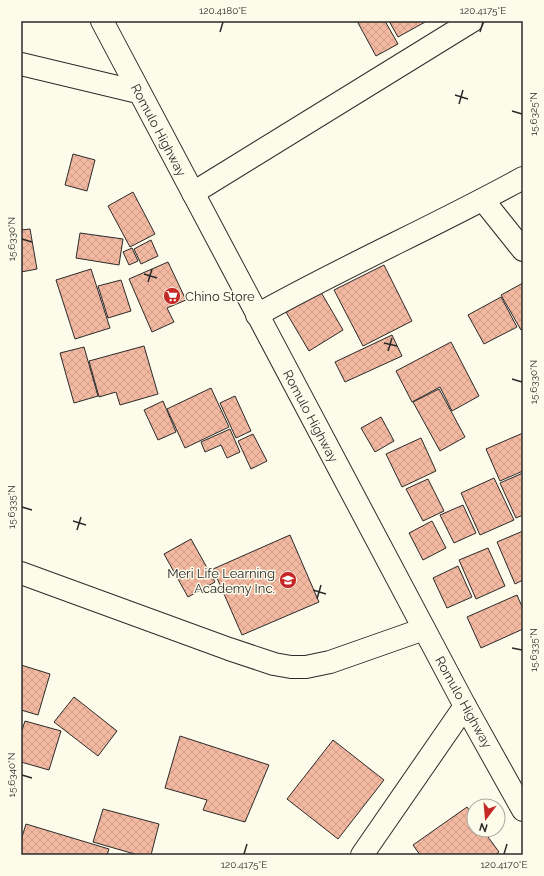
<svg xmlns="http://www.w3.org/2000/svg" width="544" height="876" viewBox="0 0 544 876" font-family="Raleway,sans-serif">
	<defs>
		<pattern id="building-cross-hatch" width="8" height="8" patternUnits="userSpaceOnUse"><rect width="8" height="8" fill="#f2b8a0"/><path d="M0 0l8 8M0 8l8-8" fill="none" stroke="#d09e8a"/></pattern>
	</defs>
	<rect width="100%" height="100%" fill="#fdfbea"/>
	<g fill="url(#building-cross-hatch)" stroke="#2b2b2b">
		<path d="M357,21H385L398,44L376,56Z"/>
		<path d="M389,21H427L398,37Z"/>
		<path d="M73,154L95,160L87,191L65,185Z"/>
		<path d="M133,192L155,234L130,247L108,206Z"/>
		<path d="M30,229L37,269L21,272V230Z"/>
		<path d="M80,233L123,239L119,265L76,258Z"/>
		<path d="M151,240L158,256L141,264L134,249Z"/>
		<path d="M132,248L138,261L129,265L123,252Z"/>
		<path d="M168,262L186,300L167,308L174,322L152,332L129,279Z"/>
		<path d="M384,265L412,321L363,346L334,290Z"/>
		<path d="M91,269L110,328L75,339L56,280Z"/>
		<path d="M121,280L131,311L108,318L98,286Z"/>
		<path d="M523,283V329L521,330L501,295Z"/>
		<path d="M318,287L343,330L309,351L283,307Z"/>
		<path d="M501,297L517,327L484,344L468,315Z"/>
		<path d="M392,335L402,356L345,382L335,362Z"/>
		<path d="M451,342L479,396L452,411L440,387L412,402L396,371Z"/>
		<path d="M144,346L158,394L120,405L116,392L99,397L89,361Z"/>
		<path d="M84,347L98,396L74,403L60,353Z"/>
		<path d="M211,388L229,427L185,448L167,409Z"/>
		<path d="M439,389L465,437L440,451L413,402Z"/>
		<path d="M235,396L251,431L236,438L220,403Z"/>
		<path d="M163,401L176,432L158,440L144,410Z"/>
		<path d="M381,417L394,441L375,452L361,428Z"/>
		<path d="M230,429L240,452L227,458L221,445L205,452L201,442Z"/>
		<path d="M523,433V471L500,481L486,449Z"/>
		<path d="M253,434L267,461L251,469L238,441Z"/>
		<path d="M421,438L436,471L402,487L386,454Z"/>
		<path d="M523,473V515L516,518L500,483Z"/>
		<path d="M494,478L514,520L480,535L461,493Z"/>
		<path d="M428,479L444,511L423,521L406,489Z"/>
		<path d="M463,505L476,533L454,543L440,515Z"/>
		<path d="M432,521L446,548L423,560L409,533Z"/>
		<path d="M523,531V580L515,584L497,542Z"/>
		<path d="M290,535L319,602L242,635L213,569Z"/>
		<path d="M191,539L215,582L188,597L164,554Z"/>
		<path d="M488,548L505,586L476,599L459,560Z"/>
		<path d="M458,566L472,597L447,608L433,578Z"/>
		<path d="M517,595L523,609V629L481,648L467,617Z"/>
		<path d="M21,665L50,674L38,715L21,710Z"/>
		<path d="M74,697L117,731L98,756L54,722Z"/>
		<path d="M25,721L61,731L49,770L21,762V733Z"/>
		<path d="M180,736L269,765L245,822L203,810L207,800L165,788Z"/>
		<path d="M333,740L384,780L338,839L287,799Z"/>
		<path d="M467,807L474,817V830H483L499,852L495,855H420L413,845Z"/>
		<path d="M103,809L159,824L151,855H138L93,842Z"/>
		<path d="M26,824L109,849L107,855H21V840Z"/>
	</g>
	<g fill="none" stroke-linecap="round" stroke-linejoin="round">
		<defs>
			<g id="minor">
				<path d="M21,64L138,92"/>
				<path d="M193,193L472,21"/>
				<path d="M483,200L523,250"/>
				<path d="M257,315C344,266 436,226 523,178"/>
				<path d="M21,573L229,649L274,664L291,667H306L330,662L424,629"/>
			</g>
			<path id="tertiary" d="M362,855L465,706"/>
			<path id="trunk" d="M102,21L465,706L523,810"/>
		</defs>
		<use href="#minor" stroke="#2b2b2b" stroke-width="24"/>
		<use href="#tertiary" stroke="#2b2b2b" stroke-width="24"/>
		<use href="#trunk" stroke="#2b2b2b" stroke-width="24"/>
		<use href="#minor" stroke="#fdfbea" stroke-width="22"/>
		<use href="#tertiary" stroke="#fdfbea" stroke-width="22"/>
		<use href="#trunk" stroke="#fdfbea" stroke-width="22"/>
	</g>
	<path fill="none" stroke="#2b2b2b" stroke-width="1.5" d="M220,32L223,22M480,32L483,22M455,95L468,99M459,104L463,90M512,111L522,114M22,239L32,242M144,274L157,278M148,282L152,269M384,343L397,346M388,351L392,338M512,379L522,382M22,507L32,510M73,521L86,525M77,530L81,517M313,590L326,594M317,599L321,585M512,648L522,650M22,775L32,778M244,854L247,844M504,854L507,844"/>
	<defs>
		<symbol id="supermarket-disc" viewBox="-11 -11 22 22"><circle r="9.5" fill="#c62828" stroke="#fdfbea"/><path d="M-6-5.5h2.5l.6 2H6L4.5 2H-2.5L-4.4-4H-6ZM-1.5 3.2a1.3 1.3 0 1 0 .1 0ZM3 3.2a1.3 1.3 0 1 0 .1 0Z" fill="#fff"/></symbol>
		<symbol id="school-disc" viewBox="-11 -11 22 22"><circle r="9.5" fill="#c62828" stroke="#fdfbea"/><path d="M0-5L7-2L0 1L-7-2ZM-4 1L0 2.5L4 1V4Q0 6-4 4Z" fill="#fff"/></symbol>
	</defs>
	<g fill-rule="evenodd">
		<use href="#supermarket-disc" x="162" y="286" width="20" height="20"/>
		<use href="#school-disc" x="278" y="570" width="20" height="20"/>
	</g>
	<g text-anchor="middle" stroke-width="3" stroke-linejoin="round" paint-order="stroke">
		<g font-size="13" fill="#2b2b2b" stroke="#fdfbea">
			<text transform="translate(159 130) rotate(62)" y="5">Romulo Highway</text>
			<text transform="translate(311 416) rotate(62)" y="5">Romulo Highway</text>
			<text transform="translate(464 702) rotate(61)" y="5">Romulo Highway</text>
		</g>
		<g font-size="13" fill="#2b2b2b" stroke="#fdfbea" text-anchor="start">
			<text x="185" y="301">Chino Store</text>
			<text x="275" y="578" text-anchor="end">Meri Life Learning<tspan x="275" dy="15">Academy Inc.</tspan></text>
		</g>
	</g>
	<rect width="544" height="876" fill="none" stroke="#fdfbea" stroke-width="44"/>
	<g transform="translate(486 818) rotate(196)"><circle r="19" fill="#fdfbea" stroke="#a9a89e"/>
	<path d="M0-3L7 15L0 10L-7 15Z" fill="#c62828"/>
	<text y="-6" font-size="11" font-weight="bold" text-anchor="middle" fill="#2b2b2b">N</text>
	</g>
	<rect x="22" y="22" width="500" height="832" fill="none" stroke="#2b2b2b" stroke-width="1.5"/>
	<g font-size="10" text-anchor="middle" fill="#2b2b2b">
		<text x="223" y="14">120.4180°E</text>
		<text x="483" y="14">120.4175°E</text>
		<text transform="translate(533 114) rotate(-90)" y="4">15.6325°N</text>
		<text transform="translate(11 239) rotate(-90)" y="4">15.6330°N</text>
		<text transform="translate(533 382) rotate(-90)" y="4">15.6330°N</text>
		<text transform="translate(11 507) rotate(-90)" y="4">15.6335°N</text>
		<text transform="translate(533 650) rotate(-90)" y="4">15.6335°N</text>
		<text transform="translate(11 775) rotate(-90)" y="4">15.6340°N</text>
		<text x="244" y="868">120.4175°E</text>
		<text x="504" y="868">120.4170°E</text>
	</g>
</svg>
